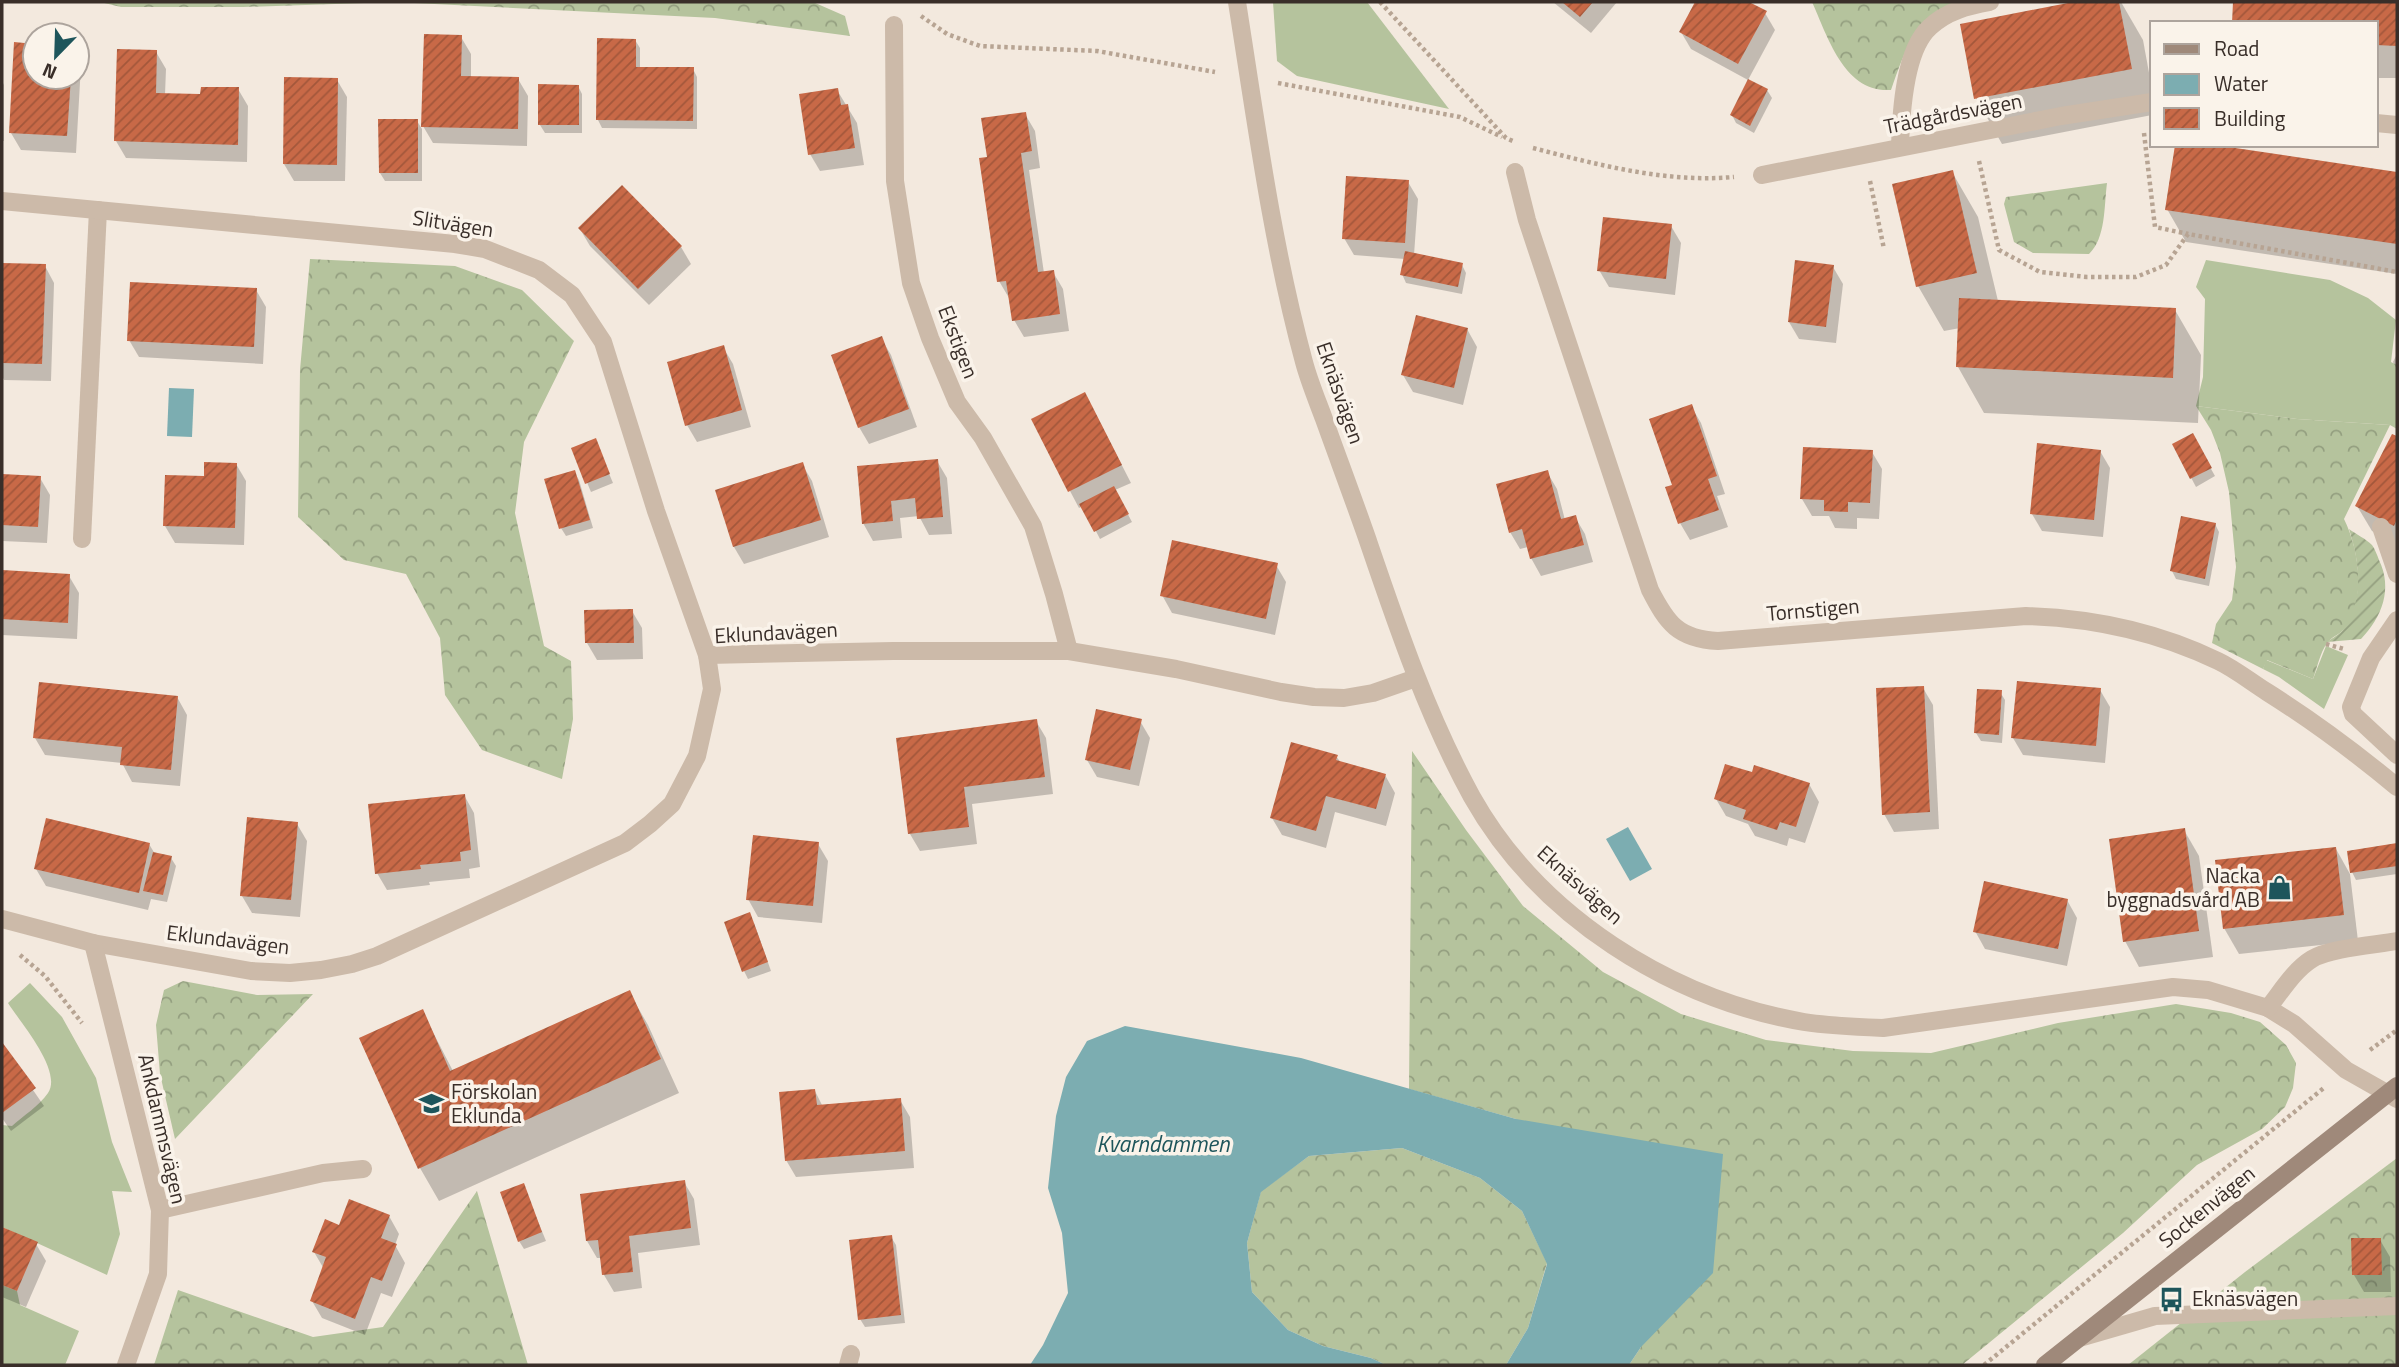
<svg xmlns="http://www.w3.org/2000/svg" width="2399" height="1367" viewBox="0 0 2399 1367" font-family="'Titillium Web',sans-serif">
	<defs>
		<pattern id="forest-crowns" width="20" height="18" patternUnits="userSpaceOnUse" patternTransform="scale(1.75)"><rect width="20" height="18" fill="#b5c39d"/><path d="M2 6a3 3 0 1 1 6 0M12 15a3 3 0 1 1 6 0" fill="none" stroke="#949f80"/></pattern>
		<pattern id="garden-furrows" width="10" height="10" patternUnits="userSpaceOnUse" patternTransform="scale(1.75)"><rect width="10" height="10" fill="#b5c39d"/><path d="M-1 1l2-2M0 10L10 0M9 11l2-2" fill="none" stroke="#949f80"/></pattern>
		<pattern id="building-hatch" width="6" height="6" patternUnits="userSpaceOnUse" patternTransform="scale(1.75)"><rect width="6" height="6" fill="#c86947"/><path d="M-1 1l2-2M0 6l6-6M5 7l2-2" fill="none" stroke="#a3573b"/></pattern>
	</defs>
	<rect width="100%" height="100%" fill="#f3e9de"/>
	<g fill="#b5c39d">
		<path d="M1273,2H1367L1449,109L1297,76L1277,61Z"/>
		<path d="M2206,260L2330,280L2368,298L2396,320L2391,362L2397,365V429L2390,425L2297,419L2196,406L2203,377L2205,299L2196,287Z"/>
		<path d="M2326,646L2348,655L2324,709L2279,677L2263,669L2266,660L2313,679Z"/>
		<path d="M30,983L62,1017L96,1078L112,1142L132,1192L112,1191L120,1234L107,1275L2,1227V1125L12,1126C23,1116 39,1106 48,1093C63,1071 20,1022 8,1003Z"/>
		<path d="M2,1285L17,1291L20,1305L79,1331L65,1365H2Z"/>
	</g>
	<g fill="url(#forest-crowns)">
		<path d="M100,2H813L845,16L850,36L715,18L394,2L243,7H121Z"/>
		<path d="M1812,2H1957C1914,23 1906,47 1891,90C1844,93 1828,37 1812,2Z"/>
		<path d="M2107,183C2104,206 2106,238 2089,254L2033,253L2014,242L2004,204L2006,197Z"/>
		<path d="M310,259L455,266L522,290L574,341L524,442L515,513L544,646L571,661L573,719L562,779L482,750L445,695L440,638L406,574L344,560L298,517L300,370Z"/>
		<path d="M2196,406L2297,419L2390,425L2344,519C2359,549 2367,601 2344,629C2339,635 2331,637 2327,643C2320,653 2317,668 2313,679L2267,660L2263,669L2212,643L2216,624L2232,600L2236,567L2229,492L2220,453L2211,430Z"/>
		<path d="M1412,751L1466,830L1523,906L1603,972L1681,1014L1766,1040L1853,1051L1931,1053L2058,1023L2176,1004L2231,1013L2260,1022L2286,1045L2296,1063L2293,1088L2285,1107L2262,1129L2197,1165L2123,1233L1962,1365H1629L1641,1347L1516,1119L1409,1089Z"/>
		<path d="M183,981L257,995L313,994L175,1139L160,1074L156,1025L164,990Z"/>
		<path d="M1402,1148L1480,1178L1522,1211L1547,1263L1528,1328L1506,1365H1386L1371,1358L1323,1346L1288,1330L1252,1292L1247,1243L1261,1191L1309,1156Z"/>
		<path d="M2397,1158V1365H2128L2245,1272Z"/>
		<path d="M477,1191L528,1365H154L178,1290L313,1337L383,1327Z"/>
	</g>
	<path fill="url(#garden-furrows)" d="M2349,529C2356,534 2366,539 2372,545C2375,549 2377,555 2379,560C2393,589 2382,617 2361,639L2327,642C2332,638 2341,634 2344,628C2365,599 2359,560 2349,529Z"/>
	<g fill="#7cadb1">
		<path d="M169,388L194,389L192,437L167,436Z"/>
		<path d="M1628,827L1652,869L1630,881L1606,839Z"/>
		<path d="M1125,1026L1301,1058L1516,1119L1723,1154L1713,1273L1641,1347L1629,1365H1506L1528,1328L1547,1264L1522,1211L1480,1178L1402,1148L1309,1156L1261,1192L1247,1243L1252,1292L1288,1330L1323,1346L1371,1358L1386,1365H1030L1043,1345L1068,1293L1062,1233L1048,1188L1056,1116L1066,1077L1087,1041Z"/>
	</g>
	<g fill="#0003">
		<path d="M1553,2H1617L1591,33Z"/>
		<path d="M1697,2H1746L1765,13L1775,30L1748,80L1691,49L1681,32Z"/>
		<path d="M2082,2H2121L2143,40L2152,89V115L2002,144L1976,98L1962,25Z"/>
		<path d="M2235,2H2397V78H2376V23H2234Z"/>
		<path d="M461,37L471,54V77L518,79L528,96L527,146L433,143L423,126Z"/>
		<path d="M635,40L640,48V68L693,69L697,77V129L602,128L598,120Z"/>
		<path d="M35,46V77H77V58L81,65L76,153L21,150L11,133Z"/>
		<path d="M156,52L166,69L165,95L202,96L238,89L248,106L247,162L126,158L116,141Z"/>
		<path d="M337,80L347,97L345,181H294L284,164Z"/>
		<path d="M2,81L4,85V141H2Z"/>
		<path d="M578,86L582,94V133H545L540,125Z"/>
		<path d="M837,90L857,123L864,165L820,171L810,154Z"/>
		<path d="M1767,90L1772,98L1754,133L1736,123L1732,115Z"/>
		<path d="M1025,114L1035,131L1040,168L1029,170L1044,273L1053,272L1063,289L1069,331L1024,337L1014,320L1009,298L999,281L989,159Z"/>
		<path d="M417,121L422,129V181H385L380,173Z"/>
		<path d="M2203,145L2397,174V274L2186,242L2167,209Z"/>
		<path d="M1952,172L1978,217L1998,301L2175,310L2201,355L2198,423L1984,413L1958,367L1960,328L1944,331L1918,286Z"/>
		<path d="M1408,182L1418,199L1414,255L1462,265L1466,273L1462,294L1406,283L1402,274L1405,259L1354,255L1344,238Z"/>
		<path d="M622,187L681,247L691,264L649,305L590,246L580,229Z"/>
		<path d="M1671,226L1681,243L1675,295L1609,287L1599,270Z"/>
		<path d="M2,264L45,266L54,283L51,381L4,380L2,376Z"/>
		<path d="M1833,267L1843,284L1836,343L1799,339L1789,322Z"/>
		<path d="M256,290L266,307L263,364L139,357L129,340Z"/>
		<path d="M1467,329L1477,347L1463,405L1413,392L1403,375Z"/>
		<path d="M881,338L891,355L917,427L869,444L859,427Z"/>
		<path d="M723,347L733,364L751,427L697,442L687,425Z"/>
		<path d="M2397,354V369L2393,362Z"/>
		<path d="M1691,406L1701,423L1725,494L1717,496L1728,527L1690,540L1680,523L1674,486Z"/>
		<path d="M1094,411L1131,483L1115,490L1132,522L1100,539L1083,506L1079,508L1070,491Z"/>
		<path d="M2192,435L2215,476L2196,487L2174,445Z"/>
		<path d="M2393,436L2397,438V545L2372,531L2357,506Z"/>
		<path d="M595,440L613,483L591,492L573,449Z"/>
		<path d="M2100,451L2110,468L2103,537L2042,531L2032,514Z"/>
		<path d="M1872,452L1882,469L1879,519L1857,518V529L1835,528L1829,516H1812L1802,499Z"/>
		<path d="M937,461L947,478L952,534L929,535L919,516L900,518L902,538L873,541L863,523Z"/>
		<path d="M236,464L246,481L244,545L175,543L165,526Z"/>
		<path d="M802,464L812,481L829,537L744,564L734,547L717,491Z"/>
		<path d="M574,472L579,480L593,528L566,536L561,528L546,480Z"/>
		<path d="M1547,472L1557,489L1565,520L1575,517L1585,534L1593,562L1541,576L1531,558L1528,547L1520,549L1510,532Z"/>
		<path d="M2,475L40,478L50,495L47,543L2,541Z"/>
		<path d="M2215,524L2219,532L2209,586L2176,579L2172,571Z"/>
		<path d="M1276,565L1286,582L1275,635L1172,613L1162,595Z"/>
		<path d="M2,571L69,576L79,593L77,639L2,635Z"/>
		<path d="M632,611L642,628L643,659L597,660L587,643Z"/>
		<path d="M1923,688L1933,705L1939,829L1894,832L1884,814Z"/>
		<path d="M2100,690L2110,707L2105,763L2023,755L2013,738Z"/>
		<path d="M2000,692L2005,700L2002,743L1981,741L1976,733Z"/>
		<path d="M177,697L187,715L180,786L132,782L122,763L45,755L35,738Z"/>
		<path d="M1036,721L1046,738L1053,794L972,804L977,844L920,851L910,834Z"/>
		<path d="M1140,721L1150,738L1139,786L1097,777L1087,760Z"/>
		<path d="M1336,756L1341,763L1385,775L1395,793L1386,826L1335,812L1326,848L1282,835L1272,818Z"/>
		<path d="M1753,775L1809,784L1819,802L1805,843L1789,838L1787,846L1755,836L1748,824L1726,816L1716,799Z"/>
		<path d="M464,795L474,813L480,867L469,869L470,878L429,882L430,885L387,890L377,873Z"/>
		<path d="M297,824L307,841L300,917L252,913L242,896Z"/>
		<path d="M2184,830L2199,856L2213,957L2139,967L2125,941Z"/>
		<path d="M149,844L155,854L171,858L176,866L167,902L151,899L148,910L46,886L36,869Z"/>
		<path d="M818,844L828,861L822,923L758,917L748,899Z"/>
		<path d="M2397,845V874L2356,880L2352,872L2349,852Z"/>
		<path d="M2336,849L2350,874L2358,941L2239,954L2224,928Z"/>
		<path d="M2067,900L2077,918L2067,966L1985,949L1975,931Z"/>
		<path d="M754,923L771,971L748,979L744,971Z"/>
		<path d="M629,992L648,1025L679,1093L439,1201L420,1168L362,1039L422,1011L453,1071Z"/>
		<path d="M2,1045L44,1106L11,1131L2,1118Z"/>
		<path d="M815,1091L823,1107L900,1100L910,1117L914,1168L796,1177L786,1160Z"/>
		<path d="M684,1182L694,1199L700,1245L638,1253L642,1288L614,1292L604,1275L602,1258H597L587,1241Z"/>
		<path d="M523,1185L546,1241L524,1249L519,1241Z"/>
		<path d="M389,1216L399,1234L395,1245L405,1263L392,1297L381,1293L365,1335L322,1318L312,1301L324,1269L314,1252L340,1228Z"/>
		<path d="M2,1229L36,1244L46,1261L26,1307L2,1297Z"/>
		<path d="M891,1237L896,1245L905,1323L865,1327L860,1319Z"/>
		<path d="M2380,1240L2390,1257L2391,1292H2364L2354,1275Z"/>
	</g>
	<g fill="url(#building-hatch)">
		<path d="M1562,2H1593L1580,17Z"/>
		<path d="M1695,2H1749L1767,11L1738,64L1679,32Z"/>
		<path d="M2073,2H2119L2132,69L1974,99L1960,24Z"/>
		<path d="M2233,2H2397V46L2376,45V23H2232Z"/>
		<path d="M424,34L462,35L461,76L519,77L518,129L421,127Z"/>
		<path d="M597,38L636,39V67H694L693,121L596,120Z"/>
		<path d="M14,42L35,44V77H71L67,136L9,133Z"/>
		<path d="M117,49L157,50L156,93L200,94L201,87H239L238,145L114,141Z"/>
		<path d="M284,77L338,78L337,165L283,164Z"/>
		<path d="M1748,79L1768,89L1750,126L1730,115Z"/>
		<path d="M538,84L579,85V125H538Z"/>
		<path d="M838,88L841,105L848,104L855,148L808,155L799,94Z"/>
		<path d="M1026,112L1032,151L1021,153L1038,272L1054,270L1060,314L1012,321L1006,281L997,282L979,158L987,157L981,118Z"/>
		<path d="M378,119H418V173H379Z"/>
		<path d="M2175,145H2215L2397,172V244L2165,210Z"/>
		<path d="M1953,170L1977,273L1916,287L1892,184Z"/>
		<path d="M1346,176L1409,180L1405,243L1342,239Z"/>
		<path d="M622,185L682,246L638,289L578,228Z"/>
		<path d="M1603,217L1672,224L1666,279L1597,271Z"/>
		<path d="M1405,251L1463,263L1458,287L1400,275Z"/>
		<path d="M1795,260L1834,265L1826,327L1788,322Z"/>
		<path d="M2,263L46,264L42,364L2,363Z"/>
		<path d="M130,282L257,288L254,347L127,341Z"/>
		<path d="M1959,298L2176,308L2173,378L1956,367Z"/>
		<path d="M1416,315L1468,328L1454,388L1401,375Z"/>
		<path d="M882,336L909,409L858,428L831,355Z"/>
		<path d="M724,345L742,410L685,426L667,362Z"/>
		<path d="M1085,392L1122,465L1068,492L1031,419Z"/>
		<path d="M1692,404L1717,476L1708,479L1719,510L1678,524L1665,487L1672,485L1649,419Z"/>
		<path d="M2193,433L2212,468L2190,479L2172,444Z"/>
		<path d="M2392,434L2397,436V519L2394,526L2355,506Z"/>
		<path d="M596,438L610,474L585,484L571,448Z"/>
		<path d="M2037,443L2101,450L2094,520L2030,514Z"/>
		<path d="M1803,447L1873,450L1870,503L1848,502V512L1824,511V500L1800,499Z"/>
		<path d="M938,459L943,517L917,519L915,498L891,501L893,521L862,524L857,466Z"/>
		<path d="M204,462L237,463L235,528L163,526L165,475L204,476Z"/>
		<path d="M803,462L821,520L733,547L715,490Z"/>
		<path d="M575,470L590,520L559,529L544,479Z"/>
		<path d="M1548,470L1561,519L1576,515L1584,545L1530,559L1522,529L1509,533L1496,484Z"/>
		<path d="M2,474L41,476L38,527L2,525Z"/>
		<path d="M1114,486L1129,514L1094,532L1079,504Z"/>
		<path d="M2181,516L2216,523L2205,579L2170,571Z"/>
		<path d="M1172,540L1278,563L1266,619L1160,596Z"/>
		<path d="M2,570L70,574L68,623L2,619Z"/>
		<path d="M633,609L634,643H585L584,610Z"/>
		<path d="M2017,681L2101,688L2096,746L2011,738Z"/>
		<path d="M39,682L178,696L171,770L120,765L122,747L33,738Z"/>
		<path d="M1924,686L1930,812L1882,815L1876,688Z"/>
		<path d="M1977,689L2002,690L1999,735L1974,733Z"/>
		<path d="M1096,709L1142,719L1130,770L1085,760Z"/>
		<path d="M1037,719L1045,777L964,787L969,827L908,834L896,738Z"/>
		<path d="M1291,742L1338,755L1336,760L1386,774L1376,809L1326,796L1316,831L1270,818Z"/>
		<path d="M1725,764L1752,772L1754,765L1810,783L1796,827L1780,822L1777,830L1743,819L1746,810L1714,799Z"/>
		<path d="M465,794L471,850L460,852L461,861L420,865L421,869L375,874L368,804Z"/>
		<path d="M247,817L298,822L291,900L240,896Z"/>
		<path d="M46,818L150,843L139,893L34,869Z"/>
		<path d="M2185,828L2199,931L2123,942L2109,839Z"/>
		<path d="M753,835L819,842L813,906L746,900Z"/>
		<path d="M2397,843V866L2350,873L2347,851Z"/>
		<path d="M2336,847L2344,915L2223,929L2215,860Z"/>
		<path d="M153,852L172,856L163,895L143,891Z"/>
		<path d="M1984,881L2068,899L2058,949L1973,932Z"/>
		<path d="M750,912L768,962L742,972L724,922Z"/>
		<path d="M630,990L661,1059L418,1169L359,1038L423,1009L450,1071Z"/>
		<path d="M2,1042L36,1088L2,1113Z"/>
		<path d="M815,1089L817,1105L901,1098L905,1151L785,1161L779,1092Z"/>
		<path d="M685,1180L691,1228L629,1236L633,1272L602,1275L598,1240L586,1241L580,1194Z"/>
		<path d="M524,1183L542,1232L518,1242L500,1192Z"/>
		<path d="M349,1199L390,1215L381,1238L397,1244L382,1281L371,1277L355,1319L310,1301L326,1257L312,1252L325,1219L339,1225Z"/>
		<path d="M2,1227L38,1242L17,1291L2,1285Z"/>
		<path d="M892,1235L901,1315L858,1320L849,1240Z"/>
		<path d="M2351,1238H2381L2382,1275H2352Z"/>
	</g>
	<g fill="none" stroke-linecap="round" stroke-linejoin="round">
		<g stroke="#b7a493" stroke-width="4.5" stroke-dasharray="3.5 3.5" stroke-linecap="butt">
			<path d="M1380,2L1506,138L1515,142"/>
			<path d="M921,16L947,34L980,46L1097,51L1215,72"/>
			<path d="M1278,83L1460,117L1502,137"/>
			<path d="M2144,133L2155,227L2188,234"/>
			<path d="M1533,148C1599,165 1666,183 1734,177"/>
			<path d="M1979,161L1999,250L2040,272L2087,277H2136L2166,265L2188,234L2397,272"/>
			<path d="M1870,181L1884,249"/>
			<path d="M2326,644L2344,649"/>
			<path d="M20,955L45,976L82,1023"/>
			<path d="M2370,1050L2397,1030"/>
			<path d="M1984,1365L2325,1087"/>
		</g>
		<g stroke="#ccbaa9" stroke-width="18">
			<path d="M1900,147C1901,114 1904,50 1930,27C1947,11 1968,6 1990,2"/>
			<path d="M2381,527L2397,574"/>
			<path d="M82,539L98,210"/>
			<path d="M2397,620L2371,658L2351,707L2353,714L2397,755"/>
			<path d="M160,1210L323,1173L363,1169"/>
			<path d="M2079,1338L2155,1316L2397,1306"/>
		</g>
		<g stroke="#ccbaa9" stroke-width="18">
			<path d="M1237,2C1256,122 1272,244 1304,362C1309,381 1317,400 1324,419C1338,458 1353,498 1367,538C1397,626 1427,715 1472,797C1539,916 1670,999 1804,1022C1830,1026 1856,1027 1883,1028L2173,987L2208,990L2268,1008L2294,1024L2346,1070L2397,1099"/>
			<path d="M894,25L895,181L911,283L930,338L957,402L983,438L1033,526L1054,594L1069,651"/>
			<path d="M2376,123L2397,125"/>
			<path d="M1515,172L1527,220L1650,590C1667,623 1678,639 1718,641L2026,616C2093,618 2156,631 2218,661C2235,669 2251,682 2267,692C2313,721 2356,753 2397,787"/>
			<path d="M1762,175L2061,116L2152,102"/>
			<path d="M2,201L455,244L485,249L539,270L572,295L603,342L656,511L707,655L712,689L697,756L672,804L650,824L625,843L377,956L352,964L321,970L290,973L251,971L93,943L2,919"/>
			<path d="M707,655L893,651H1069L1176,669L1281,692L1314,697L1344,698L1373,693L1416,678"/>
			<path d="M93,943L160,1210L158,1274L126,1365"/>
			<path d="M2268,1008C2281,992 2294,970 2312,959C2330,948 2375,945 2397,941"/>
			<path d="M848,1365L851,1354"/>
		</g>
		<path stroke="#9f897a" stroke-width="18" d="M2045,1365L2397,1086"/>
	</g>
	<defs>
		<symbol id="shop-bare" viewBox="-9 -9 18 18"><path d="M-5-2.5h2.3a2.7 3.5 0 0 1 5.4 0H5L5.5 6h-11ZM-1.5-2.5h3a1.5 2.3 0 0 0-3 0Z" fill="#1e555b" stroke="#faf3ea" stroke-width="2.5" paint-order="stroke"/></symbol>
		<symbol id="school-bare" viewBox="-9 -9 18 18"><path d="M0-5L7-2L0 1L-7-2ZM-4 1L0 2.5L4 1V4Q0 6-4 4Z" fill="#1e555b" stroke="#faf3ea" stroke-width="2.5" paint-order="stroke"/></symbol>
		<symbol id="bus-bare" viewBox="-9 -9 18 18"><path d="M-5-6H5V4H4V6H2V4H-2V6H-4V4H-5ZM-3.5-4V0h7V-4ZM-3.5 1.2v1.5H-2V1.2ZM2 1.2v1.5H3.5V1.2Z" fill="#1e555b" stroke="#faf3ea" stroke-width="2.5" paint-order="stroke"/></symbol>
	</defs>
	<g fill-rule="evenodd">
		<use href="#shop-bare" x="2262" y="870" width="35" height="35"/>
		<use href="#school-bare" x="414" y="1086" width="35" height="35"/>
		<use href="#bus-bare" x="2154" y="1282" width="35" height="35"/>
	</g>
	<g text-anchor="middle" stroke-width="7" stroke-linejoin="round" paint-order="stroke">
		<g font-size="21" fill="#392e29" stroke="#faf3ea">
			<text transform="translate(1953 114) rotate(-11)" y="7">Trädgårdsvägen</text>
			<text transform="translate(453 224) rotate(9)" y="7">Slitvägen</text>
			<text transform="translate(958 342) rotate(69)" y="7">Ekstigen</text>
			<text transform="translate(1340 393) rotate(71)" y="7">Eknäsvägen</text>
			<text transform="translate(1813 610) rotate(-5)" y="7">Tornstigen</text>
			<text transform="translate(776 633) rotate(-3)" y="7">Eklundavägen</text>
			<text transform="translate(1580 885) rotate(42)" y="7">Eknäsvägen</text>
			<text transform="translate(228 940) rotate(7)" y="7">Eklundavägen</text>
			<text transform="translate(162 1129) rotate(77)" y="7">Ankdammsvägen</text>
			<text transform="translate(2207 1207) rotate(-39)" y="7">Sockenvägen</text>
		</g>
		<g font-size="21" fill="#392e29" stroke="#faf3ea" text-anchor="start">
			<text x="2260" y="883" text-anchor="end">Nacka<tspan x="2260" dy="24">byggnadsvård AB</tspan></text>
			<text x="451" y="1099">Förskolan<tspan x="451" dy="24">Eklunda</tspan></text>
			<text x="2192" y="1306">Eknäsvägen</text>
		</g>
		<g font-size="23" font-style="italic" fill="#1e555b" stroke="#faf3ea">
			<text x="1163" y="1152">Kvarndammen</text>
		</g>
	</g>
	<rect width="2399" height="1367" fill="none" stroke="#392e29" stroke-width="7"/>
	<rect x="2150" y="21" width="228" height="126" fill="#faf3ea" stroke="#ada49d" stroke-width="2"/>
	<rect x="2164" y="44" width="35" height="10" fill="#9f897a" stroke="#ada49d" stroke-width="2"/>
	<text x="2214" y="56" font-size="21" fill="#392e29">Road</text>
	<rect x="2164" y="74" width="35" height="21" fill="#7cadb1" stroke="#ada49d" stroke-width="2"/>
	<text x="2214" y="91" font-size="21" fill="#392e29">Water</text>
	<rect x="2164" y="108" width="35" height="21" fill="url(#building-hatch)" stroke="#ada49d" stroke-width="2"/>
	<text x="2214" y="126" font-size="21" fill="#392e29">Building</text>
	<g transform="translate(56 56) rotate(203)"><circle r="33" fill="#faf3ea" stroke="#ada49d" stroke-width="2"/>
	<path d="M0-5L12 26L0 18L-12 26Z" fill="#1e555b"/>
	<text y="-10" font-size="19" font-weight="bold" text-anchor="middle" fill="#392e29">N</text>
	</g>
</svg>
